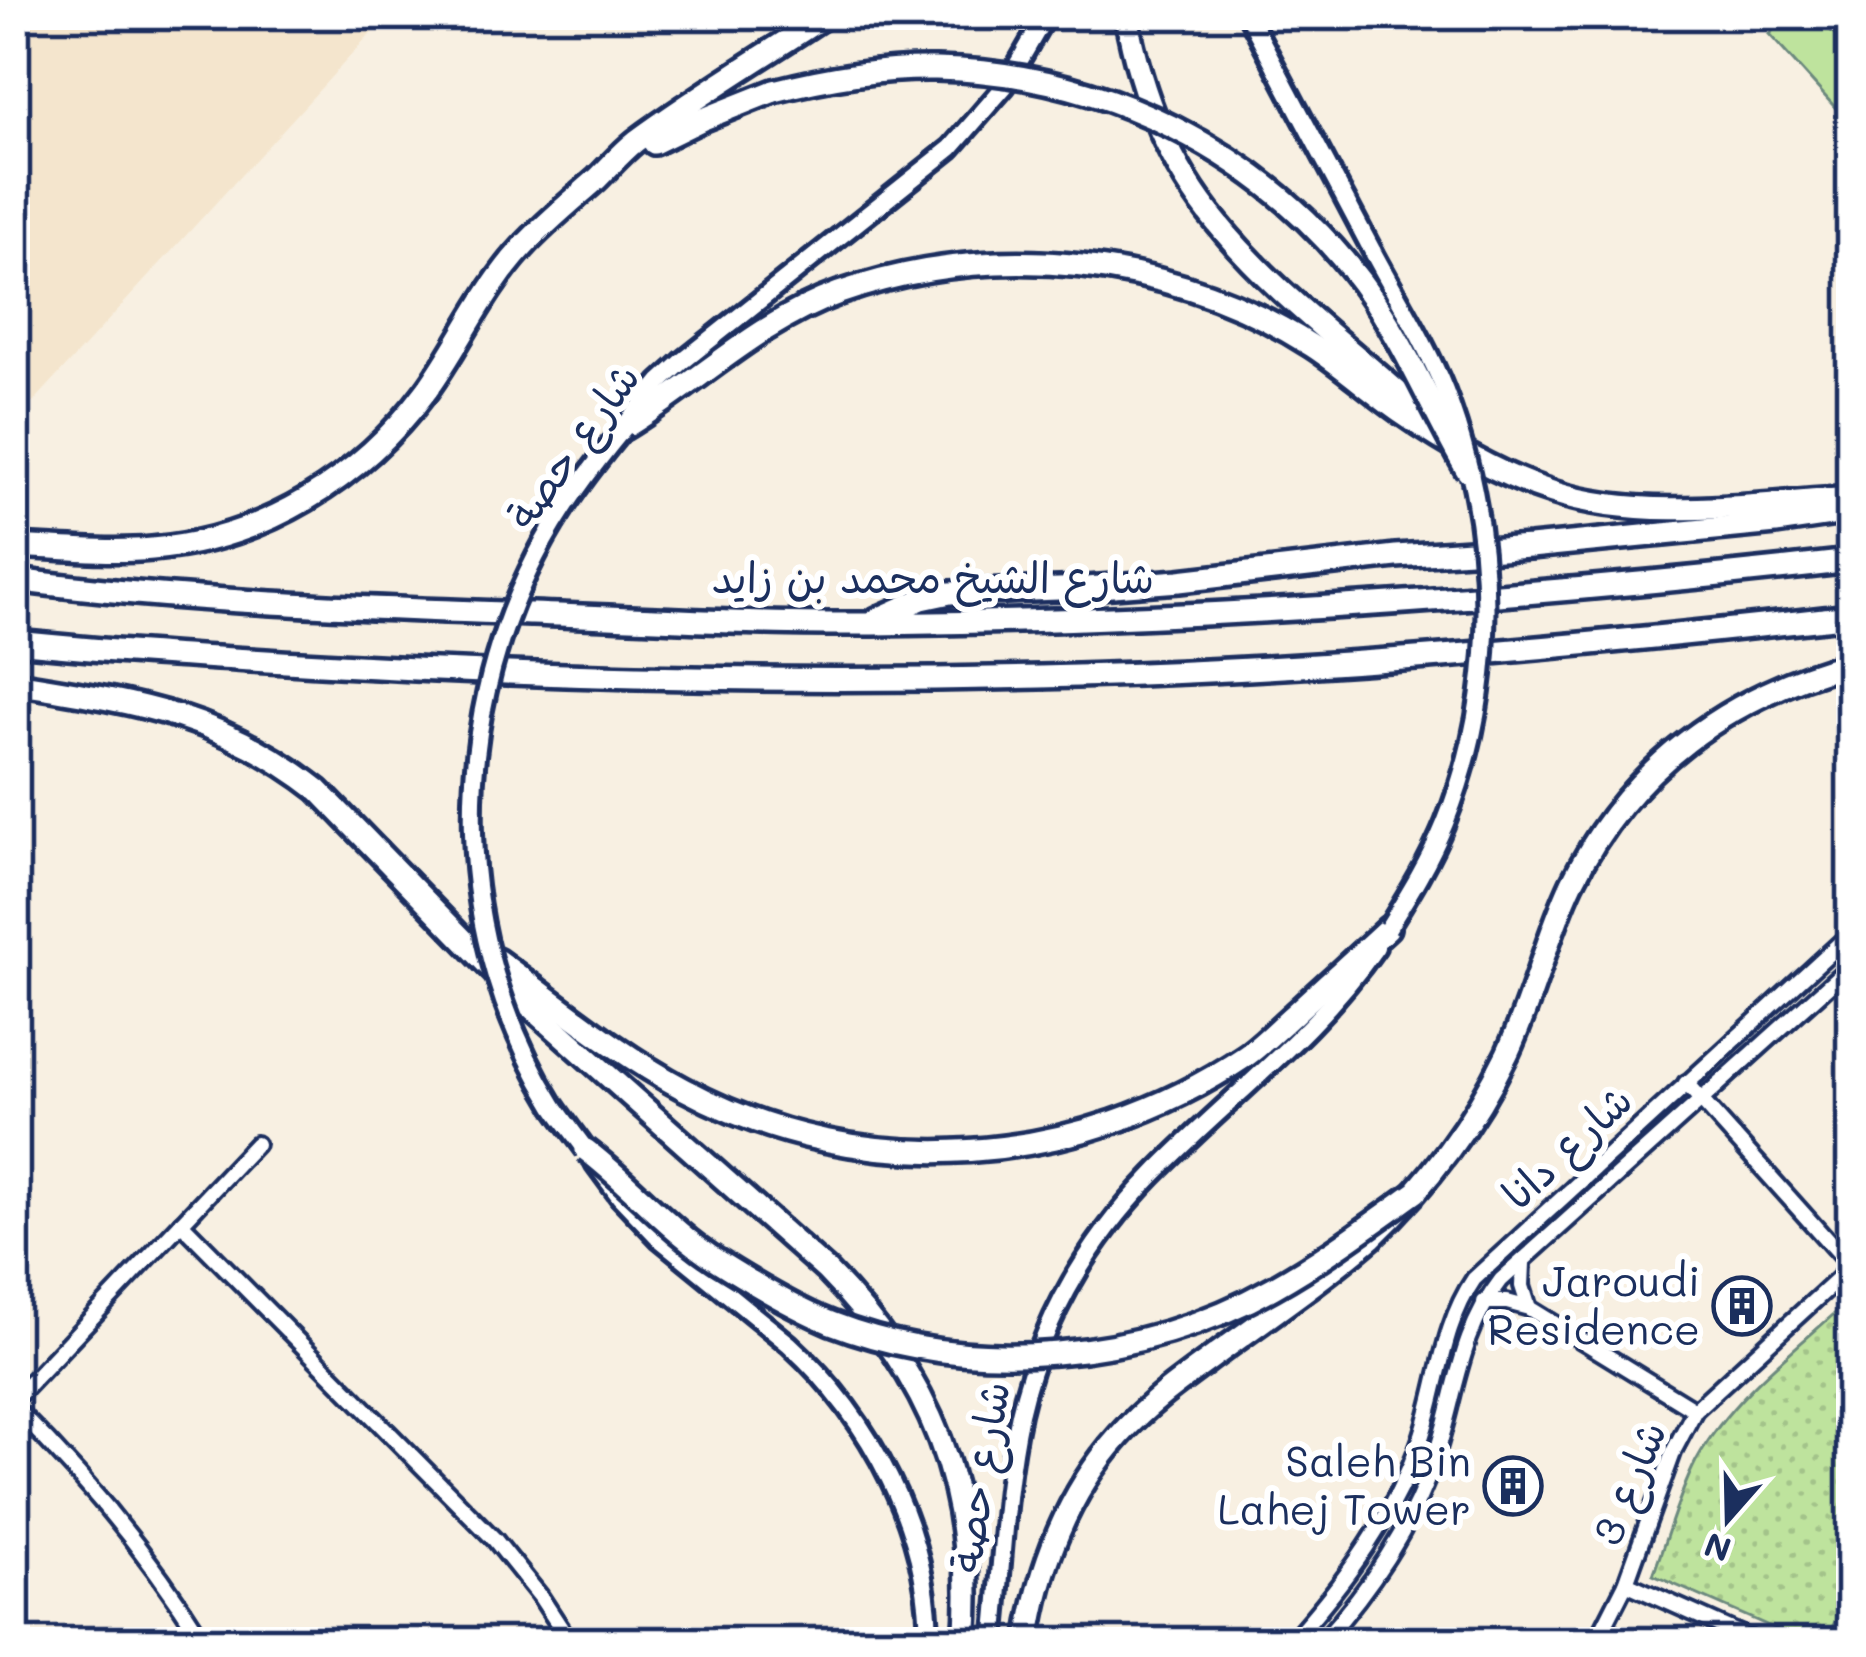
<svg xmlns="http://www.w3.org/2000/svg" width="1866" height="1657" viewBox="0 0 1866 1657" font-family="Mali,'Playpen Sans Arabic',sans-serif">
	<defs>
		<pattern id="park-dots" width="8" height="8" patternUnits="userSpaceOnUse" patternTransform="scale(3)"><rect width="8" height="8" fill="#bee39d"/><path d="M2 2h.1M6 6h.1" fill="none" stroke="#a3c38a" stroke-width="1.8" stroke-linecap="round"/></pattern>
	</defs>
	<rect width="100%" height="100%" fill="#f8f0e2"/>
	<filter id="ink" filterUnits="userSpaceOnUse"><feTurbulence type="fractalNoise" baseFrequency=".00833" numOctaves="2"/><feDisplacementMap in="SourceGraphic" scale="24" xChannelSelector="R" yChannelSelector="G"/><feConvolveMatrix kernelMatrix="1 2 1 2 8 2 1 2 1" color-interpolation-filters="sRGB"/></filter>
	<g filter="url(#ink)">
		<path fill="#f4e5cd" d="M15,15H388L15,422Z"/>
		<path fill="#bee39d" stroke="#6c897e" stroke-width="3" d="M1789,15H1807L1851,44V125L1769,34Z"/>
		<path fill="url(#park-dots)" stroke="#6c897e" stroke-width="3" d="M1851,1299V1589L1825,1642H1805L1653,1575C1667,1538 1678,1496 1696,1461C1732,1395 1797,1348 1851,1299Z"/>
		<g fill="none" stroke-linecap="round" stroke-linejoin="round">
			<defs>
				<g id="minor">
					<path d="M1686,1083L1851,1267"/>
					<path d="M181,1223L495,1540L540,1596L570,1642"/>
					<path d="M1523,1263L1522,1286L1529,1308"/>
					<path d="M1484,1302H1507L1529,1308L1695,1410"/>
					<path d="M15,1399L256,1144"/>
					<path d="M15,1408C87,1479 150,1556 204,1642"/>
					<path d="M1626,1583L1758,1642"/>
					<path d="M1291,1642C1346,1581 1394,1516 1421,1438C1439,1385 1442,1326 1474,1279L1851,933"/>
					<path d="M1322,1642C1370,1588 1410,1530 1434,1461C1456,1398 1458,1335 1501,1280L1851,965"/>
					<path d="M1596,1642L1626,1583L1674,1450L1695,1410L1851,1267"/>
					<path d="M1841,1642L1851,1619"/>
				</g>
				<g id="major">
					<path d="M1248,15L1373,252"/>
					<path d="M629,420L660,382L682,362L951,148L1005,86L1046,15"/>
					<path d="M595,1163L620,1197L660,1239L789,1344C871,1419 929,1529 929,1642"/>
					<path d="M994,1642C1002,1567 1004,1488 1020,1414C1041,1323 1087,1243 1152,1176C1227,1098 1314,1037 1376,947"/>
				</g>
				<g id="highway">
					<path d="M1126,15C1140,91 1167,163 1217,223C1272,291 1346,345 1411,404"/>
					<path d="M654,143L701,120L774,91"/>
					<path d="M624,428C697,384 757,322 839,293C994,239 1173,257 1312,346C1343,366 1370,391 1400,412C1446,444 1498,475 1552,492C1645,522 1755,504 1851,498"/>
					<path d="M15,546C60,548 106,553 152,549C263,540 361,479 427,390C461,343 483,290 523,247C546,222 572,201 597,179C610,166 622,152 636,141C697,96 763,57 826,15"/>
					<path d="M15,580C186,602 360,608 532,614C645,618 760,625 873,624C1200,620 1527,598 1851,561"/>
					<path d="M877,619L922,599L950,593L1087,588L1179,581L1396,556L1530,547L1776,523L1851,512"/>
					<path d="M15,642C122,653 230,659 338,665C584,679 831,683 1077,676C1335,669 1594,645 1851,616"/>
					<path d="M15,683C132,702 221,714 318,790L514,992L826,1270C931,1377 978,1491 965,1642"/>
					<path d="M497,960C558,1004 618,1054 684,1089C862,1185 1080,1168 1246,1056C1263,1044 1278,1028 1294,1014C1325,985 1357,957 1388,928"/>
					<path d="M1028,1642C1039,1567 1068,1493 1119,1436C1148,1403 1183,1379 1217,1354C1269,1316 1322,1280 1371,1238C1427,1185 1473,1124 1507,1054C1533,999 1546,938 1572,883C1628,768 1729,695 1851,663"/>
				</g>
			</defs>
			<use href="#minor" stroke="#1b2f5e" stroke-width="22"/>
			<use href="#major" stroke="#1b2f5e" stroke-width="26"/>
			<use href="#highway" stroke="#1b2f5e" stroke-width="30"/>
			<use href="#minor" stroke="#fff" stroke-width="14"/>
			<use href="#major" stroke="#fff" stroke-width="16"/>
			<use href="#highway" stroke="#fff" stroke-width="21"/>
			<defs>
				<g id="major-bridge">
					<path d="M1373,252C1397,297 1426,343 1445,391C1498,528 1500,687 1445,823C1430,860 1409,894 1388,928"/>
					<path d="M586,1150C576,1136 564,1121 554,1106C451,940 447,728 536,556C560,509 591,468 624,428"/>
				</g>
				<g id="highway-bridge">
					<path d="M774,91C828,77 881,68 936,69C1100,72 1262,150 1361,282C1405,341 1431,409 1468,472"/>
					<path d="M586,1150C632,1185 670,1231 719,1262C754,1284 792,1307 831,1323C971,1377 1143,1361 1273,1288C1323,1260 1370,1225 1416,1192"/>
				</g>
			</defs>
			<use href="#major-bridge" stroke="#1b2f5e" stroke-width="26" stroke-linecap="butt"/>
			<use href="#highway-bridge" stroke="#1b2f5e" stroke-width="30" stroke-linecap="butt"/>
			<use href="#major-bridge" stroke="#fff" stroke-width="16"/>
			<use href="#highway-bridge" stroke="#fff" stroke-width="21"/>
		</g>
	</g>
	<defs>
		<symbol id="building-ring" viewBox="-11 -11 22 22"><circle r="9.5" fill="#fff" stroke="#1b2f5e" stroke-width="1.5"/><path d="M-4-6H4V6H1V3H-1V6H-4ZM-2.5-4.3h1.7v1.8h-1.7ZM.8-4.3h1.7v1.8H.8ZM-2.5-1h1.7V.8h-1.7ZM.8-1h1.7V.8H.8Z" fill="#1b2f5e"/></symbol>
	</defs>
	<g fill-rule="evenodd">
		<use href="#building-ring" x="1709" y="1273" width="66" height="66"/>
		<use href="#building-ring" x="1480" y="1453" width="66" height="66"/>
	</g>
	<g text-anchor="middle" stroke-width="12" stroke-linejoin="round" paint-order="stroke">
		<g font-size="42" fill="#1b2f5e" stroke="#fff">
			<text transform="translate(573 446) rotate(-54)" y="15">شارع حصة</text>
			<text x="933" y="593">شارع الشيخ محمد بن زايد</text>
			<text transform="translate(1567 1147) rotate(-43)" y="15">شارع دانا</text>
			<text transform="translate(980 1477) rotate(-81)" y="15">شارع حصة</text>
			<text transform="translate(1629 1483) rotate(-68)" y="15">شارع 3</text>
		</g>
		<g font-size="42" fill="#1b2f5e" stroke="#fff" text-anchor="end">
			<text x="1700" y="1297">Jaroudi<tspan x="1700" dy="48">Residence</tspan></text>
			<text x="1471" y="1477">Saleh Bin<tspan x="1471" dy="48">Lahej Tower</tspan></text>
		</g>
	</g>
	<rect width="1866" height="1657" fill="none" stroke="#fff" stroke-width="60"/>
	<rect x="30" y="30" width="1806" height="1597" fill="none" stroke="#1b2f5e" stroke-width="4.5" filter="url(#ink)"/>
	<g transform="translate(1728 1519) rotate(200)" stroke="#ffffff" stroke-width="9" paint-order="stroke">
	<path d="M0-9L21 45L0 30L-21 45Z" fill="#1b2f5e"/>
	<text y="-18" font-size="33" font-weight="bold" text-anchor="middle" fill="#1b2f5e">N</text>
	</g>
</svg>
